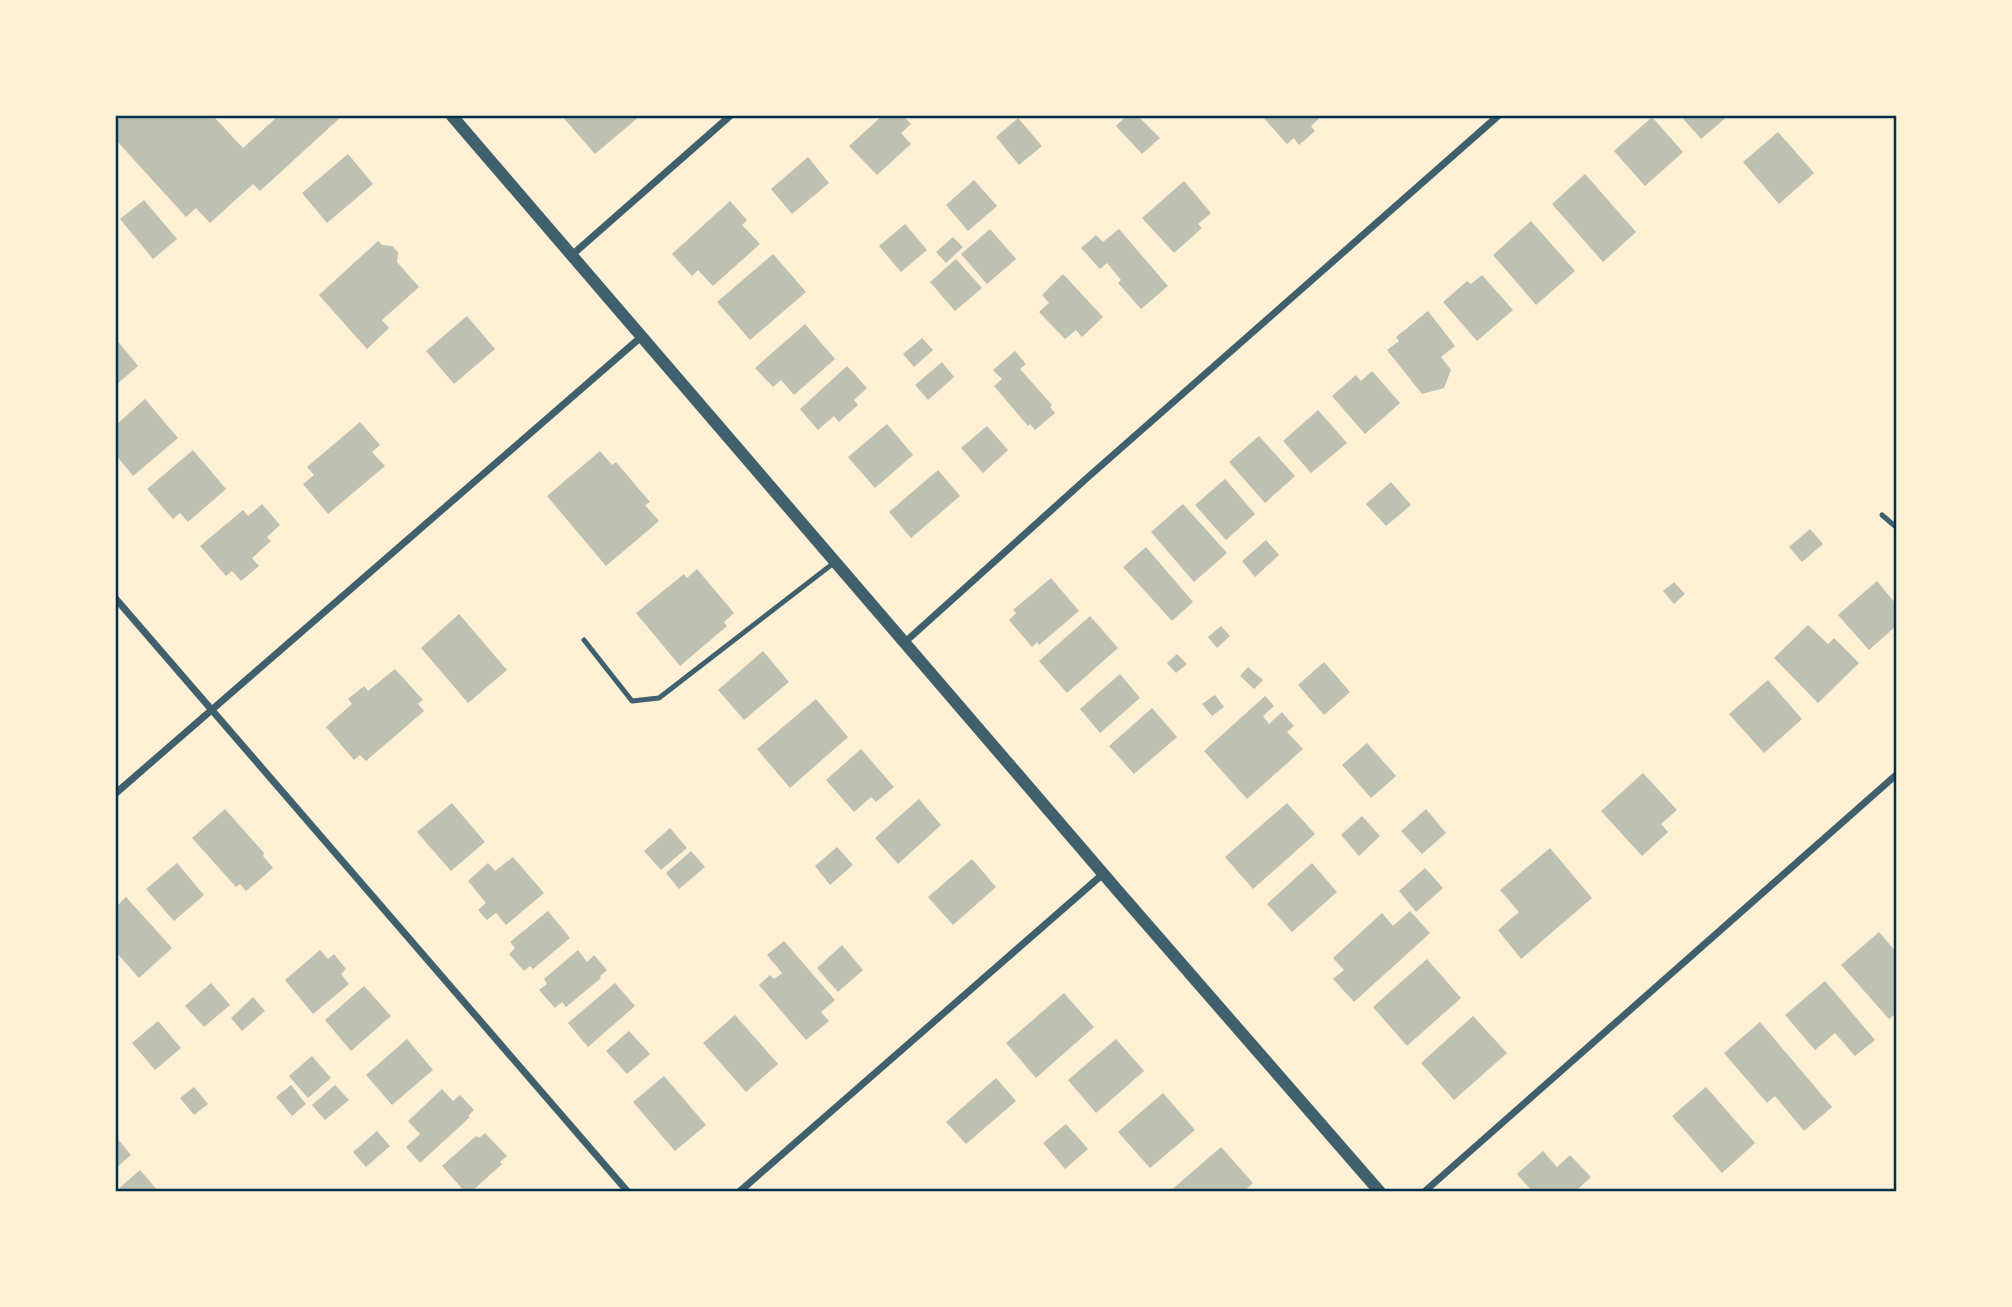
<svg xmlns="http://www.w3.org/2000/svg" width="2012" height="1307" viewBox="0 0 2012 1307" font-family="Raleway,sans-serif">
	<rect width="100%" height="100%" fill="#fdf0d5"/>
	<g fill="#bec0b2">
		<path d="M122,116H213L243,148L278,116H342L260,191L253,184L210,223L196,208L186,217L116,140V122Z"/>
		<path d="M562,116H640L595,154Z"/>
		<path d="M882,116H903L911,124L901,133L911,144L877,175L849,146Z"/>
		<path d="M1126,116H1138L1160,138L1142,154L1116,126Z"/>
		<path d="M1262,116H1322L1311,126L1315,131L1299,145L1294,138L1287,144Z"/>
		<path d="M1681,116H1728L1701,139Z"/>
		<path d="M1652,117L1683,152L1645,186L1614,151Z"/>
		<path d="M1018,118L1042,146L1019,165L996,137Z"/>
		<path d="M1778,132L1814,173L1779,204L1743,162Z"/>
		<path d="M348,154L373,184L327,223L302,193Z"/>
		<path d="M808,157L829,183L792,214L771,189Z"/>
		<path d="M1585,174L1636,232L1603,262L1552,204Z"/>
		<path d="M974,180L997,206L968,231L946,205Z"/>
		<path d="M1184,181L1211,213L1198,224L1202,228L1174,253L1142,218Z"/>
		<path d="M144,200L177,239L153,259L120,219Z"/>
		<path d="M730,201L747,220L742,225L760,244L713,286L698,270L692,276L672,254Z"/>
		<path d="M1531,221L1575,271L1536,305L1493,255Z"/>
		<path d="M905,224L927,250L901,272L879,246Z"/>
		<path d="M990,229L1016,259L987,284L961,254Z"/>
		<path d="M1119,229L1168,286L1141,309L1118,283L1121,280L1107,263L1100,269L1081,248L1096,235L1103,242Z"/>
		<path d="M953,237L963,247L946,263L936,252Z"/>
		<path d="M378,241L382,245L392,246L398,252L397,262L419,287L382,320L389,328L367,349L319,295Z"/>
		<path d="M773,254L806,292L750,340L717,302Z"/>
		<path d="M956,259L982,288L955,311L930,282Z"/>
		<path d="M1063,274L1103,317L1082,337L1076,330L1065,339L1039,312L1049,303L1042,295Z"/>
		<path d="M1482,275L1513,310L1477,341L1443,302L1467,281L1471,284Z"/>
		<path d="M1428,311L1455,346L1441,357L1451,370L1444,388L1422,394L1387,350L1399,341L1396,337Z"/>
		<path d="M467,316L495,349L454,384L426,351Z"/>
		<path d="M805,324L835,359L794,395L781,380L773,387L755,368Z"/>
		<path d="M922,338L933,350L914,367L903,354Z"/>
		<path d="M116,339L138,366L116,385Z"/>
		<path d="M1015,351L1026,364L1020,369L1052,405L1050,407L1055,413L1035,430L1030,424L1028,426L994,386L1002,379L993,370Z"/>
		<path d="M942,362L954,377L928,400L915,385Z"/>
		<path d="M847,366L867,388L854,400L858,405L839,422L834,416L818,430L800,409Z"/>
		<path d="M1372,371L1400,403L1365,434L1332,396L1356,375L1361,381Z"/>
		<path d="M145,399L178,438L133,476L116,455V425Z"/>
		<path d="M1318,410L1347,443L1311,473L1283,441Z"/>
		<path d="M360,422L380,445L372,452L385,466L328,514L303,484L314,475L307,467Z"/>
		<path d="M887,424L913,455L875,488L848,457Z"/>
		<path d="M987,426L1008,450L983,473L961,448Z"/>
		<path d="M1259,436L1295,476L1265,503L1229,462Z"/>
		<path d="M193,450L226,489L188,522L180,513L173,519L147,489Z"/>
		<path d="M600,451L612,465L616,462L650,502L645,505L659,521L606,566L547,496Z"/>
		<path d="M938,470L960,496L911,538L889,512Z"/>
		<path d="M1225,479L1255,514L1226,540L1195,505Z"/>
		<path d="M1391,482L1411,505L1386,526L1366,504Z"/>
		<path d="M262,504L280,525L267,537L271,541L252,558L259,566L241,581L232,571L226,576L200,546L243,510L248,516Z"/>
		<path d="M1183,504L1227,553L1194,582L1151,532Z"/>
		<path d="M1810,529L1823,544L1802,562L1789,547Z"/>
		<path d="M1266,540L1279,555L1255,577L1242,561Z"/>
		<path d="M1146,547L1193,602L1172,621L1123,567Z"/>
		<path d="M697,569L734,613L724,622L727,626L680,666L636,613L684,574L687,578Z"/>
		<path d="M1051,578L1079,611L1039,645L1037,642L1032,647L1009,620L1016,613L1013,610Z"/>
		<path d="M1877,581L1896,604V626L1869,650L1838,615Z"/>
		<path d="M1674,582L1685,594L1674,604L1663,591Z"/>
		<path d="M459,614L507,670L468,703L421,648Z"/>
		<path d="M1090,616L1118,648L1067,693L1039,661Z"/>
		<path d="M1808,625L1828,644L1834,638L1859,663L1818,703L1774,658Z"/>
		<path d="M1221,626L1230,636L1217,648L1208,637Z"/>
		<path d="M763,651L789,682L744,720L718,690Z"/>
		<path d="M1177,654L1187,664L1176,673L1167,663Z"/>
		<path d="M1324,662L1350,692L1324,715L1298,685Z"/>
		<path d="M1248,667L1263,680L1254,689L1240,676Z"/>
		<path d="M395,669L423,700L418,704L424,711L366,761L360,755L354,760L326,727L352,704L348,699L364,686L368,691Z"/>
		<path d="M1120,674L1140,698L1100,733L1080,709Z"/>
		<path d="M1768,680L1802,719L1764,753L1729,714Z"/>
		<path d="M1215,695L1224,707L1212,716L1202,704Z"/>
		<path d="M1265,696L1274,706L1263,716L1269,724L1282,712L1294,726L1287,732L1303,749L1247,799L1204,751Z"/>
		<path d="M816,699L848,737L790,788L757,749Z"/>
		<path d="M1152,708L1177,737L1134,774L1109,746Z"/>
		<path d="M1367,743L1396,776L1371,798L1342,765Z"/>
		<path d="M861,749L894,787L876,802L871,797L854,812L826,780Z"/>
		<path d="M1643,773L1677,810L1661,824L1668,832L1642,856L1601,811Z"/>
		<path d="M919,799L941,825L898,864L875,838Z"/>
		<path d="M452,803L485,842L451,871L417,832Z"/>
		<path d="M1287,803L1315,834L1253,889L1225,857Z"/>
		<path d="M225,809L264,853L263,856L273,868L246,891L240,884L236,887L192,838Z"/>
		<path d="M1426,809L1446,833L1422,854L1401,831Z"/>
		<path d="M1362,816L1380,836L1359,856L1341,835Z"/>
		<path d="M670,828L687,848L661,870L644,851Z"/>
		<path d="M837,847L853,865L830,885L815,866Z"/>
		<path d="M1550,848L1592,898L1521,959L1498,930L1519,912L1500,890Z"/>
		<path d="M691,851L705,867L679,889L666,873Z"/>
		<path d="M513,857L544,893L506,925L496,913L487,920L478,910L486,903L468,881L488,863L495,871Z"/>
		<path d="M972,859L996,887L953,925L928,897Z"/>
		<path d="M177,863L204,895L174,921L146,889Z"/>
		<path d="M1312,863L1337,892L1292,932L1267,904Z"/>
		<path d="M1425,868L1443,888L1416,912L1399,891Z"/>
		<path d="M126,897L172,948L139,978L116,952V907Z"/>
		<path d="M548,911L570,938L533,969L530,966L524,971L509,954L515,948L510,942Z"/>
		<path d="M1410,911L1430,933L1354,1002L1333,979L1344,970L1333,958L1382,913L1393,926Z"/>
		<path d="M1879,932L1896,952V1013L1889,1019L1841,965Z"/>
		<path d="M784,941L835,1000L821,1012L829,1021L806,1040L759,985L770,975L774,979L782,973L767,955Z"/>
		<path d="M842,945L863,970L838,992L817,968Z"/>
		<path d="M320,950L328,959L334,954L346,969L341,974L349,984L313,1014L285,980Z"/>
		<path d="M578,950L587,962L594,955L607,970L600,976L601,978L566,1007L562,1002L555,1008L539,990L547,984L544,979Z"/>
		<path d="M1427,959L1461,998L1407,1046L1373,1007Z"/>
		<path d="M1825,981L1875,1040L1855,1056L1835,1033L1815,1050L1785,1015Z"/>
		<path d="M211,983L230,1005L204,1027L185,1006Z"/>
		<path d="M615,983L635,1006L588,1047L568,1023Z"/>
		<path d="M364,986L391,1016L351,1051L325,1020Z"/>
		<path d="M1064,993L1094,1027L1036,1078L1006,1043Z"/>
		<path d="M253,997L265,1011L242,1031L231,1018Z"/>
		<path d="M735,1015L778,1064L746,1092L703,1043Z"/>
		<path d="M1473,1016L1507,1053L1454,1100L1421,1063Z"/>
		<path d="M158,1021L181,1048L155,1070L132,1043Z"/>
		<path d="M1760,1022L1832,1107L1804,1131L1775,1096L1767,1103L1724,1053Z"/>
		<path d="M629,1031L650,1054L627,1074L606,1051Z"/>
		<path d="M407,1039L433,1070L392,1105L366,1075Z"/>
		<path d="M1116,1039L1144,1071L1096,1113L1068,1080Z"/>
		<path d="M312,1056L331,1078L308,1098L289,1076Z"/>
		<path d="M664,1076L706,1125L675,1151L633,1102Z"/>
		<path d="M996,1078L1016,1101L966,1144L946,1122Z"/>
		<path d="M291,1085L306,1104L292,1116L276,1097Z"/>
		<path d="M335,1085L349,1100L325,1120L312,1105Z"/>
		<path d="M194,1087L208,1104L194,1115L180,1098Z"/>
		<path d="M1706,1087L1755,1143L1722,1173L1672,1116Z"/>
		<path d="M442,1089L453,1101L460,1095L474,1110L468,1116L470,1117L420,1163L406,1147L420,1134L408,1121Z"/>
		<path d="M1163,1093L1195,1130L1150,1168L1118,1132Z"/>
		<path d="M1066,1124L1088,1149L1065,1169L1043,1143Z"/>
		<path d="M377,1131L390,1146L366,1167L353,1152Z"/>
		<path d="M485,1133L507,1156L500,1162L502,1164L471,1192H465L442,1166L476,1136L479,1138Z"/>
		<path d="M116,1137L131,1155L116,1168Z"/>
		<path d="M1221,1147L1253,1183L1243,1192H1169Z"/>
		<path d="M1543,1151L1557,1167L1570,1155L1591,1177L1575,1192H1527L1530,1189L1517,1174Z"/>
		<path d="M140,1170L159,1192H116V1191Z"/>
	</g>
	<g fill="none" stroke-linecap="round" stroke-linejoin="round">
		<g stroke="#3f606c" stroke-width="5">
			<path d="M1882,515L1896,527"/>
			<path d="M584,640L632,701L659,698L835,562"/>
		</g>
		<g stroke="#3f606c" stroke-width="7">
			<path d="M572,255L730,116"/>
			<path d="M116,599L628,1192"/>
			<path d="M904,643L1087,478L1498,116"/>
			<path d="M116,793L641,337"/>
			<path d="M739,1192L1103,874"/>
			<path d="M1424,1192L1896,775"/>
		</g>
		<path stroke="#3f606c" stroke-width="12" d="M452,116L1118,891L1380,1192"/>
	</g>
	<rect width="2012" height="1307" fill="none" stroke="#fdf0d5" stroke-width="234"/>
	<rect x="117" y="117" width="1778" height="1073" fill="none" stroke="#003049" stroke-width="2.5"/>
</svg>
